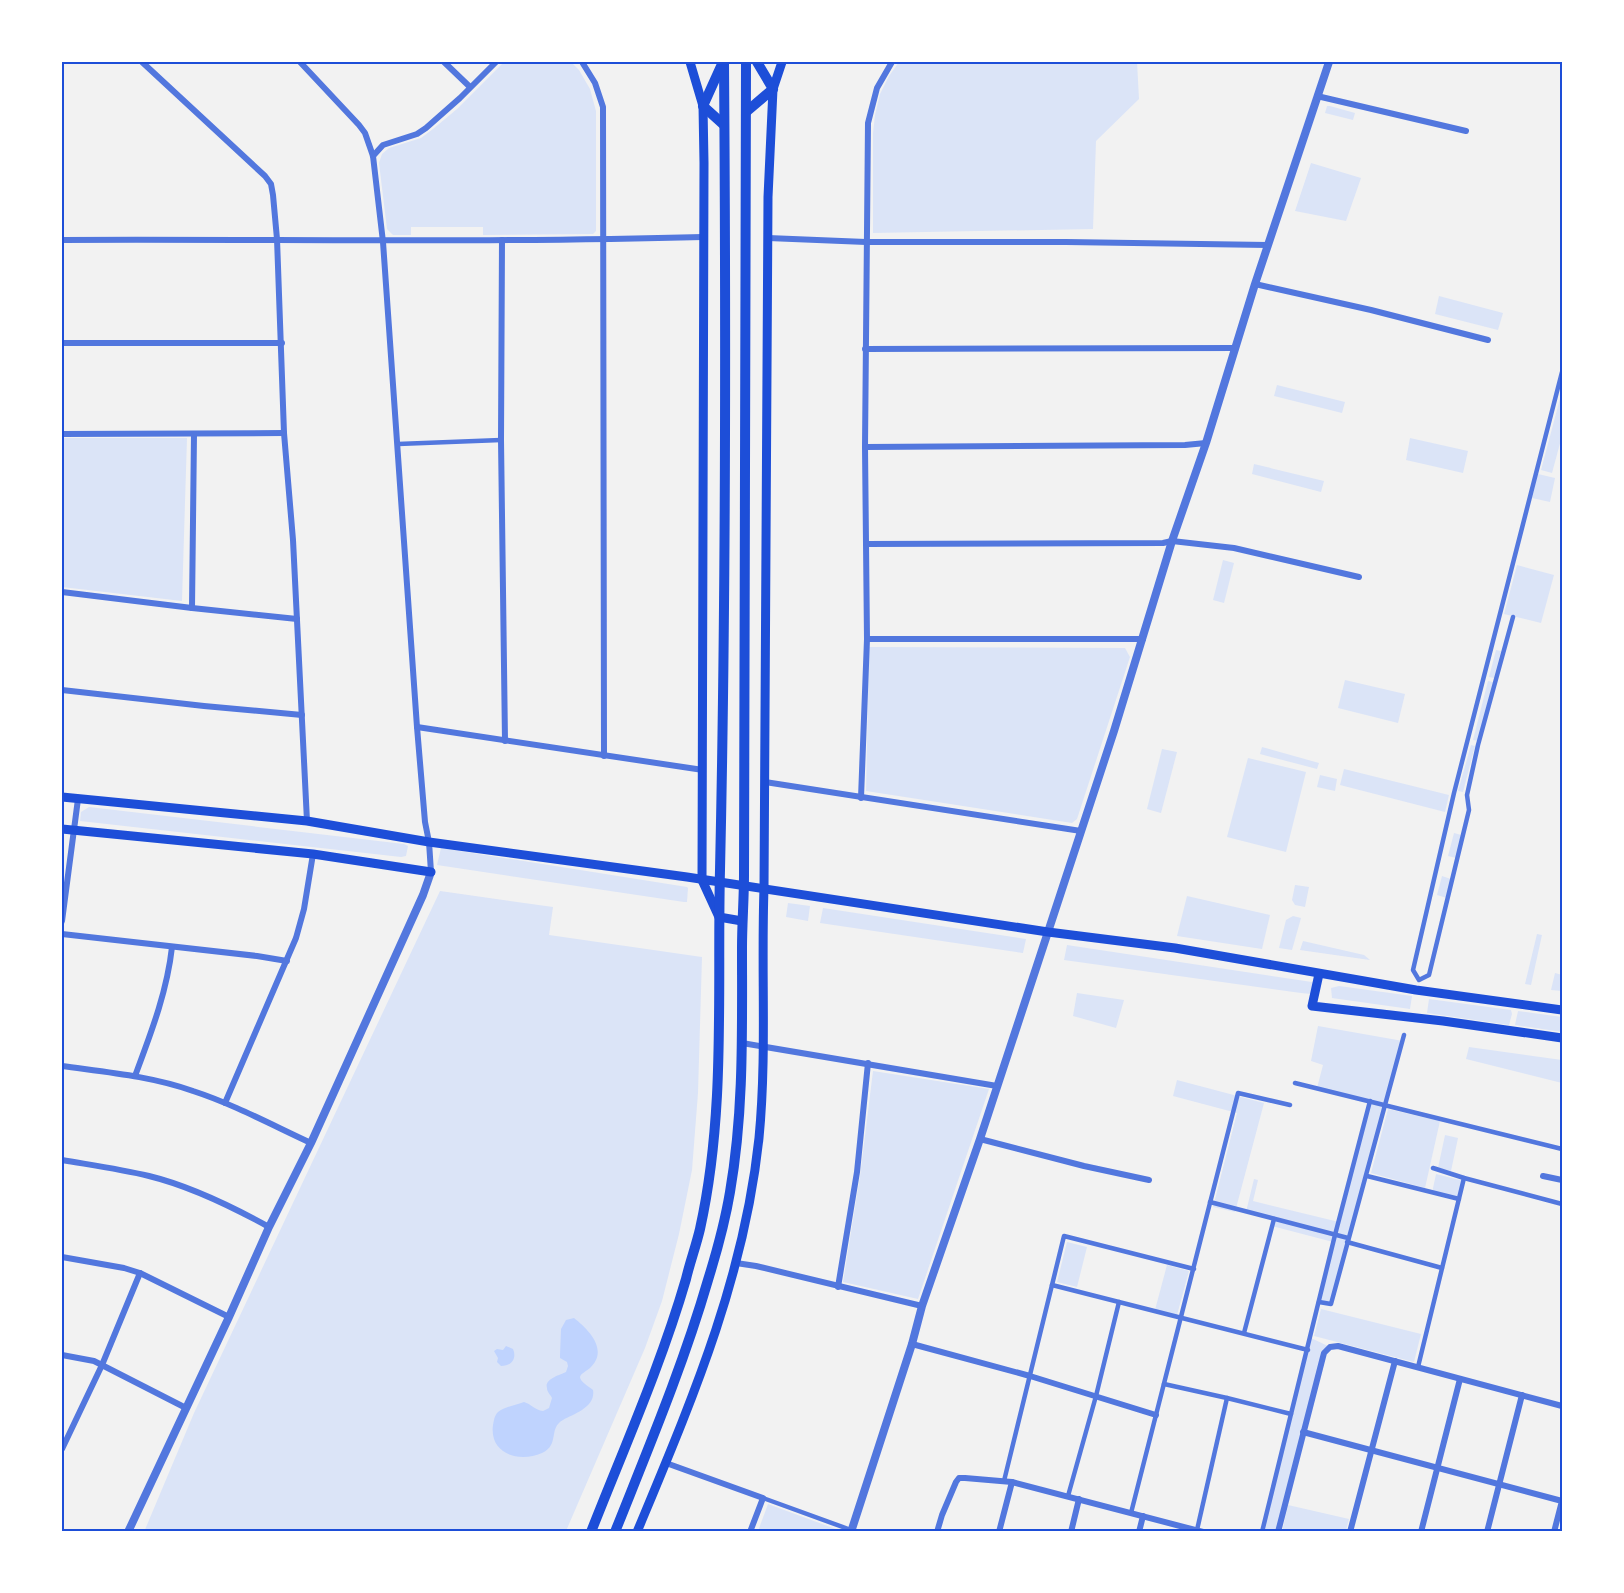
<svg xmlns="http://www.w3.org/2000/svg" width="1624" height="1593" viewBox="0 0 1624 1593" font-family="Ubuntu,sans-serif">
	<rect width="100%" height="100%" fill="#f2f2f2"/>
	<g fill="#dbe4f7">
		<path d="M504,62H571L579,70L590,89L596,111V231L593,234L483,235V227H411V235H393L387,229L379,163L382,154L389,148L421,138L433,129L457,109Z"/>
		<path d="M899,62H1137L1139,99L1096,141L1093,229L873,233V133L875,115L880,94L889,76Z"/>
		<path d="M1327,106H1330L1355,113L1353,120L1325,113Z"/>
		<path d="M1311,163L1361,178L1346,221L1295,211Z"/>
		<path d="M1439,296L1503,313L1498,330L1435,314Z"/>
		<path d="M1277,385L1345,402L1342,413L1274,396Z"/>
		<path d="M1562,391V436L1552,473L1541,470Z"/>
		<path d="M62,438H187L182,601L62,587Z"/>
		<path d="M1410,438L1468,451L1463,473L1406,460Z"/>
		<path d="M1254,464L1324,481L1321,492L1252,474Z"/>
		<path d="M1538,474L1555,478L1550,502L1532,498Z"/>
		<path d="M1223,560L1234,563L1224,603L1213,600Z"/>
		<path d="M1517,565L1554,575L1541,623L1504,614Z"/>
		<path d="M869,647L1125,648L1130,657L1077,819L1072,823L866,791Z"/>
		<path d="M1496,650L1501,651L1494,678L1489,677Z"/>
		<path d="M1345,680L1405,694L1398,723L1338,708Z"/>
		<path d="M1488,681L1493,682L1478,741L1473,740Z"/>
		<path d="M1471,745L1475,746L1463,792L1458,791Z"/>
		<path d="M1262,747L1319,763L1317,769L1260,754Z"/>
		<path d="M1162,749L1177,752L1161,813L1147,809Z"/>
		<path d="M1248,758L1306,772L1286,852L1227,837Z"/>
		<path d="M1344,769L1449,795L1445,812L1340,785Z"/>
		<path d="M1320,775L1337,779L1335,791L1317,787Z"/>
		<path d="M89,807L404,844L408,846L406,856L401,857L80,821L81,812Z"/>
		<path d="M1454,833L1461,835L1456,858L1448,856Z"/>
		<path d="M441,848L687,887L688,888L687,902H684L437,865Z"/>
		<path d="M1442,876L1451,879L1447,898L1437,895Z"/>
		<path d="M1295,885L1309,887L1305,907L1295,905L1292,900Z"/>
		<path d="M440,891L553,907L549,935L702,957L698,1093L692,1170L679,1234L662,1301L645,1348L566,1531L144,1532L194,1413Z"/>
		<path d="M1187,896L1270,915L1262,949L1177,936Z"/>
		<path d="M788,903L810,906L808,921L786,917Z"/>
		<path d="M823,908L1026,939L1023,953L820,923Z"/>
		<path d="M1293,916L1301,918L1292,950L1279,948L1286,920Z"/>
		<path d="M1537,934L1542,935L1531,985L1525,984Z"/>
		<path d="M1303,941L1364,955L1370,960L1300,950Z"/>
		<path d="M1067,945L1312,982L1315,986L1311,994L1301,993L1064,960Z"/>
		<path d="M1555,973L1562,975V991L1551,990Z"/>
		<path d="M1339,986L1412,996L1410,1009L1332,998L1331,988Z"/>
		<path d="M1077,993L1124,1000L1116,1028L1073,1016Z"/>
		<path d="M1429,999L1511,1010L1512,1014L1509,1025L1427,1013Z"/>
		<path d="M1518,1011L1562,1017V1032L1515,1025Z"/>
		<path d="M1318,1026L1403,1041L1331,1304L1319,1302L1333,1242L1272,1226L1274,1219L1246,1212L1254,1179L1258,1180L1253,1201L1339,1222L1370,1101L1317,1088L1323,1065L1311,1061Z"/>
		<path d="M1469,1047L1562,1060V1083L1466,1059Z"/>
		<path d="M873,1071L989,1089L918,1299L843,1282L860,1176Z"/>
		<path d="M1177,1080L1264,1103L1235,1212L1213,1207L1237,1113L1173,1096Z"/>
		<path d="M1388,1109L1440,1121L1425,1188L1371,1173Z"/>
		<path d="M1445,1135L1458,1138L1451,1171L1438,1168Z"/>
		<path d="M1436,1174L1464,1181L1459,1199L1432,1193Z"/>
		<path d="M1067,1242L1087,1247L1077,1287L1057,1282Z"/>
		<path d="M1167,1265L1189,1271L1177,1315L1155,1310Z"/>
		<path d="M1321,1309L1421,1334L1414,1362L1314,1336Z"/>
		<path d="M1311,1338L1330,1347L1324,1353L1278,1531L1262,1532Z"/>
		<path d="M768,1504L841,1531H758Z"/>
		<path d="M1288,1505L1349,1519L1346,1531L1282,1532Z"/>
	</g>
	<g fill="#bfd3fe">
		<path d="M574,1318C589,1330 609,1350 590,1368C587,1371 581,1373 580,1377C580,1382 590,1387 593,1390C596,1407 574,1414 563,1420C548,1428 560,1445 542,1453C519,1463 489,1454 493,1425C494,1421 494,1416 498,1412C504,1407 516,1405 524,1402C531,1404 535,1410 543,1411L549,1408L552,1398C550,1394 547,1392 547,1388C544,1379 560,1375 566,1372L568,1366L567,1362L560,1358V1355L561,1329L566,1320Z"/>
		<path d="M506,1346L513,1349C517,1358 512,1366 501,1366L497,1362L498,1358L494,1351L497,1349L503,1350Z"/>
	</g>
	<g fill="none" stroke-linecap="round" stroke-linejoin="round">
		<g stroke="#5277de" stroke-width="4.5">
			<path d="M398,444L501,440"/>
			<path d="M1513,617L1478,745L1467,795L1469,810L1429,975L1419,980L1413,970L1454,793L1562,372"/>
			<path d="M1295,1083L1562,1149"/>
			<path d="M1433,1168L1464,1178L1562,1204"/>
			<path d="M1367,1176L1459,1199"/>
			<path d="M1210,1202L1348,1238"/>
			<path d="M1347,1242L1442,1268"/>
			<path d="M1052,1285L1308,1350"/>
			<path d="M1319,1302L1331,1304L1404,1035"/>
			<path d="M1244,1333L1274,1219"/>
			<path d="M1418,1367L1464,1178"/>
			<path d="M1164,1384L1227,1398L1291,1414"/>
			<path d="M1004,1481L1064,1236L1194,1269"/>
			<path d="M1068,1496L1096,1396L1119,1302"/>
			<path d="M763,1498L851,1530"/>
			<path d="M1131,1513L1238,1093L1290,1105"/>
			<path d="M1197,1530L1227,1398"/>
			<path d="M1262,1532L1335,1235L1370,1101"/>
		</g>
		<g stroke="#5277de" stroke-width="6">
			<path d="M142,62L265,176L271,184L273,195L277,239L284,433L293,540L307,821"/>
			<path d="M300,62L359,125L365,133L373,156L383,242L417,727L425,822L429,842L431,872"/>
			<path d="M444,62L470,87"/>
			<path d="M582,62L595,83L603,107L604,756"/>
			<path d="M1317,96L1466,131"/>
			<path d="M373,156L383,145L417,134L426,128L460,98L496,62"/>
			<path d="M768,238L866,242H1066L1268,245"/>
			<path d="M62,240C275,239 490,243 703,237"/>
			<path d="M502,240L501,440L505,741"/>
			<path d="M1255,284L1371,310L1488,340"/>
			<path d="M62,343H282"/>
			<path d="M865,349L1236,348"/>
			<path d="M62,434L284,433"/>
			<path d="M865,447L1185,445L1206,443"/>
			<path d="M866,544L1163,543L1172,541L1234,548L1359,577"/>
			<path d="M62,592L192,608L297,619"/>
			<path d="M192,608L194,434"/>
			<path d="M867,639H1143"/>
			<path d="M62,690L204,706L302,715"/>
			<path d="M417,727L703,770"/>
			<path d="M765,782L1081,831"/>
			<path d="M861,798L867,639L865,447L868,123L877,88L892,62"/>
			<path d="M62,921L78,799"/>
			<path d="M62,934L257,956L287,961"/>
			<path d="M742,1043L997,1086"/>
			<path d="M62,1066C105,1072 151,1076 193,1091C233,1104 272,1125 311,1143"/>
			<path d="M135,1076C151,1033 167,992 172,947"/>
			<path d="M225,1103L296,938L304,909L313,854"/>
			<path d="M980,1139L1084,1166L1149,1180"/>
			<path d="M62,1160C91,1165 120,1169 149,1176C190,1186 231,1206 269,1227"/>
			<path d="M1543,1176L1562,1180"/>
			<path d="M62,1257L124,1268L140,1273L229,1317"/>
			<path d="M736,1263L756,1266L922,1306"/>
			<path d="M838,1287L857,1172L868,1063"/>
			<path d="M912,1344L1030,1376L1156,1415"/>
			<path d="M62,1355L94,1361L186,1408"/>
			<path d="M1303,1432L1562,1501"/>
			<path d="M62,1449L102,1365L140,1273"/>
			<path d="M666,1463L763,1498L750,1532"/>
			<path d="M937,1532L942,1515L956,1482L959,1478H965L1012,1482L1203,1532"/>
			<path d="M999,1532L1012,1482"/>
			<path d="M1071,1532L1079,1499"/>
			<path d="M1139,1532L1143,1516"/>
			<path d="M1278,1532L1324,1353L1330,1347L1338,1346L1562,1406"/>
			<path d="M1350,1532L1395,1361"/>
			<path d="M1421,1532L1460,1379"/>
			<path d="M1487,1532L1522,1395"/>
			<path d="M1554,1532L1562,1501"/>
		</g>
		<g stroke="#5277de" stroke-width="8">
			<path d="M128,1532L229,1317L269,1227L311,1143L423,895L431,872"/>
			<path d="M851,1532L912,1344L922,1306L980,1139L1114,731L1172,541L1206,443L1255,284L1329,62"/>
		</g>
		<g stroke="#1d4ed8" stroke-width="9">
			<path d="M690,62L703,106L704,163L702,880L719,917L742,921"/>
			<path d="M62,797L307,821L429,842L687,877L1048,932L1175,948L1416,990L1562,1010"/>
			<path d="M62,829L313,854L431,872"/>
			<path d="M1319,974L1312,1006L1443,1021L1562,1038"/>
			<path d="M637,1532C691,1402 744,1280 759,1138C767,1055 761,972 764,889L768,197L773,89L782,62"/>
		</g>
		<g stroke="#1d4ed8" stroke-width="10">
			<path d="M722,64L703,106L724,125"/>
			<path d="M746,112L773,89L757,62"/>
			<path d="M591,1532C624,1448 661,1365 686,1279C690,1262 696,1246 700,1229C726,1112 717,990 720,870C726,601 726,331 724,62"/>
			<path d="M615,1532C648,1449 683,1366 708,1280C717,1251 725,1222 730,1192C744,1111 742,1030 742,948C742,923 744,899 744,875L746,62"/>
		</g>
	</g>
	<rect width="1624" height="1593" fill="none" stroke="#ffffff" stroke-width="126"/>
	<rect x="63" y="63" width="1498" height="1467" fill="none" stroke="#1d4ed8" stroke-width="2"/>
</svg>
